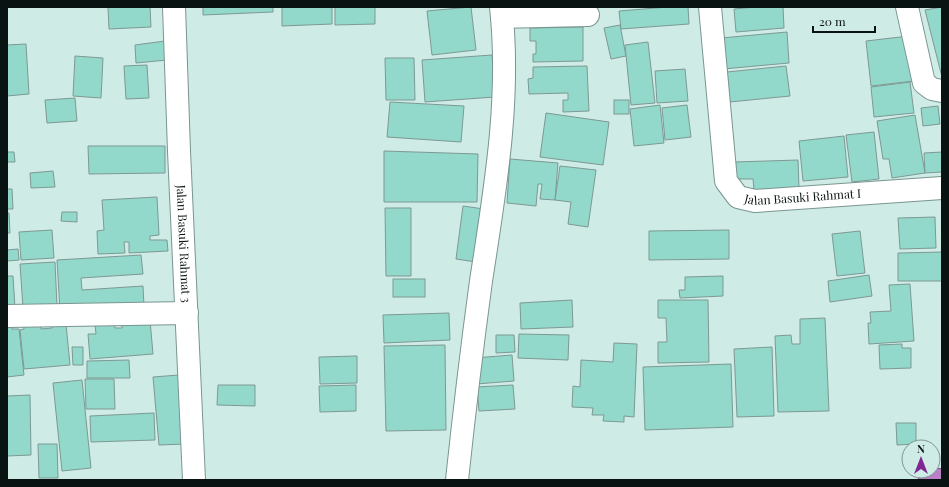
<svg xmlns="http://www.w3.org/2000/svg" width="949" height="487" viewBox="0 0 949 487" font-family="'Playfair Display',serif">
	<rect width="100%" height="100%" fill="#ceebe5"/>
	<g fill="#92d8cb" stroke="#7e9994">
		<path d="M108,7H150L151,27L109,29Z"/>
		<path d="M203,7H273V12L203,15Z"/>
		<path d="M282,7H332V24L282,26Z"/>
		<path d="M335,7H375V24L335,25Z"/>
		<path d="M471,7L476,50L432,55L427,11Z"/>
		<path d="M668,7H688L689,24L621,29L619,11Z"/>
		<path d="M756,7H783L784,28L736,32L734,9Z"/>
		<path d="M942,7V77L925,10Z"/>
		<path d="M620,25L626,56L611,59L604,28Z"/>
		<path d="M583,27V61L533,62V54H536V41H530V28Z"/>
		<path d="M787,32L789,63L723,69L721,38Z"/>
		<path d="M909,36L914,81L871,86L866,41Z"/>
		<path d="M165,41L167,60L136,63L135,45Z"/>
		<path d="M648,42L655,103L631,105L625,45Z"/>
		<path d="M26,44L29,94L7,96V45Z"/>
		<path d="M492,55L495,97L425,102L422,60Z"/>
		<path d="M75,56L103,58L101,98L73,96Z"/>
		<path d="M385,58H414L415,100H386Z"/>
		<path d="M147,65L149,98L126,99L124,66Z"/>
		<path d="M587,66L589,111L563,112V100H568V93L529,94L528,79L533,78V67Z"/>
		<path d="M786,66L790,96L730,102L727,72Z"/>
		<path d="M685,69L688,101L657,103L655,71Z"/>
		<path d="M910,82L914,113L874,117L871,87Z"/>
		<path d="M75,98L77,121L47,123L45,100Z"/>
		<rect x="614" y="100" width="15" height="14"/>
		<path d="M390,102L464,106L461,142L387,137Z"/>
		<path d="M660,105L664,143L634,146L630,109Z"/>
		<path d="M687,105L691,137L665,140L662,108Z"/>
		<path d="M938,106L940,124L923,126L921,108Z"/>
		<path d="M546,113L609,122L603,165L540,157Z"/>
		<path d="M915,115L925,173L892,178L889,159H883L877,121Z"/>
		<path d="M874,132L879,179L852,182L846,135Z"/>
		<path d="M844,136L848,177L803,181L799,141Z"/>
		<path d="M88,146H165V173L89,174Z"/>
		<path d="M384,151L478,154L477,202H384Z"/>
		<path d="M7,152H14L15,162H7Z"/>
		<path d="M942,152V172L925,173L924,153Z"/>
		<path d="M510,159L558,163L555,200L540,199L542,184H538L536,206L507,203Z"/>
		<path d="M798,160L799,188L754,190L753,179H736L735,162Z"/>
		<path d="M560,166L596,170L588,227L568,224L571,202L555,200Z"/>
		<path d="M53,171L55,187L31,188L30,173Z"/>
		<path d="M7,189H12L13,209H7Z"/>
		<path d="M157,197L159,235L150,236V240H167L168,251L129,253V242H124L125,253L98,254L97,231L104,230L102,200Z"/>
		<path d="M463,206L484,209L476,262L456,259Z"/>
		<path d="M385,208H411V276H386Z"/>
		<path d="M62,212H77V222L61,221Z"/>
		<path d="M7,213H9L10,233H7Z"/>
		<path d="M935,217L936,248L900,249L898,218Z"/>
		<path d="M52,230L54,258L21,260L19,232Z"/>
		<path d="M729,230V259L649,260V231Z"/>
		<path d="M860,231L865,273L837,276L832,234Z"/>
		<path d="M18,249L19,260L7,261V250Z"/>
		<path d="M942,252V281H898V253Z"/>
		<path d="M141,255L143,274L81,278L82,290L143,286L144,306L60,311L57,260Z"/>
		<path d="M55,262L57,306L23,308L20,264Z"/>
		<path d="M869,275L872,296L830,302L828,281Z"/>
		<path d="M7,276H13L15,308H7Z"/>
		<path d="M723,276V296L680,298L679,290H685V277Z"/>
		<rect x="393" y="279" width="32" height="18"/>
		<path d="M910,284L914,341L869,344L868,323H871L870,312L891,311L889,285Z"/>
		<path d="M572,300L573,327L521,329L520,303Z"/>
		<path d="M658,300H708L709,362L658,363V342H667L666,318H658Z"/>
		<path d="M449,313L450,340L384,343L383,315Z"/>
		<path d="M825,318L829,411L778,412L775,336L791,335L792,344H800V319Z"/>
		<path d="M40,319L41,329L52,328L51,325L66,324L70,365L24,369L20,330L24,329L23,320Z"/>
		<path d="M150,320L153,354L90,359L88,334H96L95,324L114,323L115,328H122V322Z"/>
		<path d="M12,323V329H19L24,375L7,377V324Z"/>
		<path d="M519,334L569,335L568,360L518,358Z"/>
		<path d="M496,335H514L515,352L496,353Z"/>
		<path d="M614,343L637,344L634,417L624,416V422L603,421L604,415H592L593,408L572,407L573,386L580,387L581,360L613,362Z"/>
		<path d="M902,344V348H911V368L880,369L879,345Z"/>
		<path d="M445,345L446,430L386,431L384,346Z"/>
		<path d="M72,347H83V365H73Z"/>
		<path d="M772,347L774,416L737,417L734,349Z"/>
		<path d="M512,355L514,381L476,384L474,358Z"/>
		<path d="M357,356V383L320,384L319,357Z"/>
		<path d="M129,360L130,378H87V361Z"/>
		<path d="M731,364L733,427L645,430L643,367Z"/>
		<path d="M179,375L184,444L159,445L153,377Z"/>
		<path d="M85,379H114L115,409H86Z"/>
		<path d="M82,380L91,468L62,471L53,383Z"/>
		<path d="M218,385H255V406L217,405Z"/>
		<path d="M356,385V411L320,412L319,386Z"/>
		<path d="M513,385L515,409L479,411L477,387Z"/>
		<path d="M30,395L31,455L7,456V396Z"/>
		<path d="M154,413L155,440L91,442L90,416Z"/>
		<path d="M896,423H916V444L897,445Z"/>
		<path d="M38,444H57L58,478H39Z"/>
	</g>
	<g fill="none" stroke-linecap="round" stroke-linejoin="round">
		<defs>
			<g id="minor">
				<path id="s1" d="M174,7L179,151L194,480"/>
				<path id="s2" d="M710,7L726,181L738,197L755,201L942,188"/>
				<path d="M907,7L924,83L932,89L942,91"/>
				<path d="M502,17L588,15"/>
				<path d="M7,316L187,313"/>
				<path d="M457,480C464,414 472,347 481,281C495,190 511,99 501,7"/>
			</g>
			<path id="highway" d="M930,480H942"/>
		</defs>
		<use href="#minor" stroke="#7a9590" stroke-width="24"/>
		<use href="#highway" stroke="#7d5989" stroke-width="24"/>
		<use href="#minor" stroke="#fff" stroke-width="22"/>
		<use href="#highway" stroke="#bc7fc9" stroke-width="22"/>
	</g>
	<g text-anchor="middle" stroke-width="3" stroke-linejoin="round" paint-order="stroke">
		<g font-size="12" fill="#091311" stroke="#ceebe5">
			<text dy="4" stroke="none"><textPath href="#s2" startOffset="260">Jalan Basuki Rahmat I</textPath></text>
			<text dy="4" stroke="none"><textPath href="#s1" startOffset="237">Jalan Basuki Rahmat 3</textPath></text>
		</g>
	</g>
	<rect width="949" height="487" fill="none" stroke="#091311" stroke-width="16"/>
	<g transform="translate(921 459)"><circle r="19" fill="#ceebe5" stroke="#7f9590"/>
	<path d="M0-3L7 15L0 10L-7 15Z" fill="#812793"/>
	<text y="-6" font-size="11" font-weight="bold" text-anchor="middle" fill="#091311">N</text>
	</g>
	<path d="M813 26v6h62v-6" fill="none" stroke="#091311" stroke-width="2"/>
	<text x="819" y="26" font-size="12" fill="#091311" stroke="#ceebe5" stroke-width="3" paint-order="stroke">20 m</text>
</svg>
